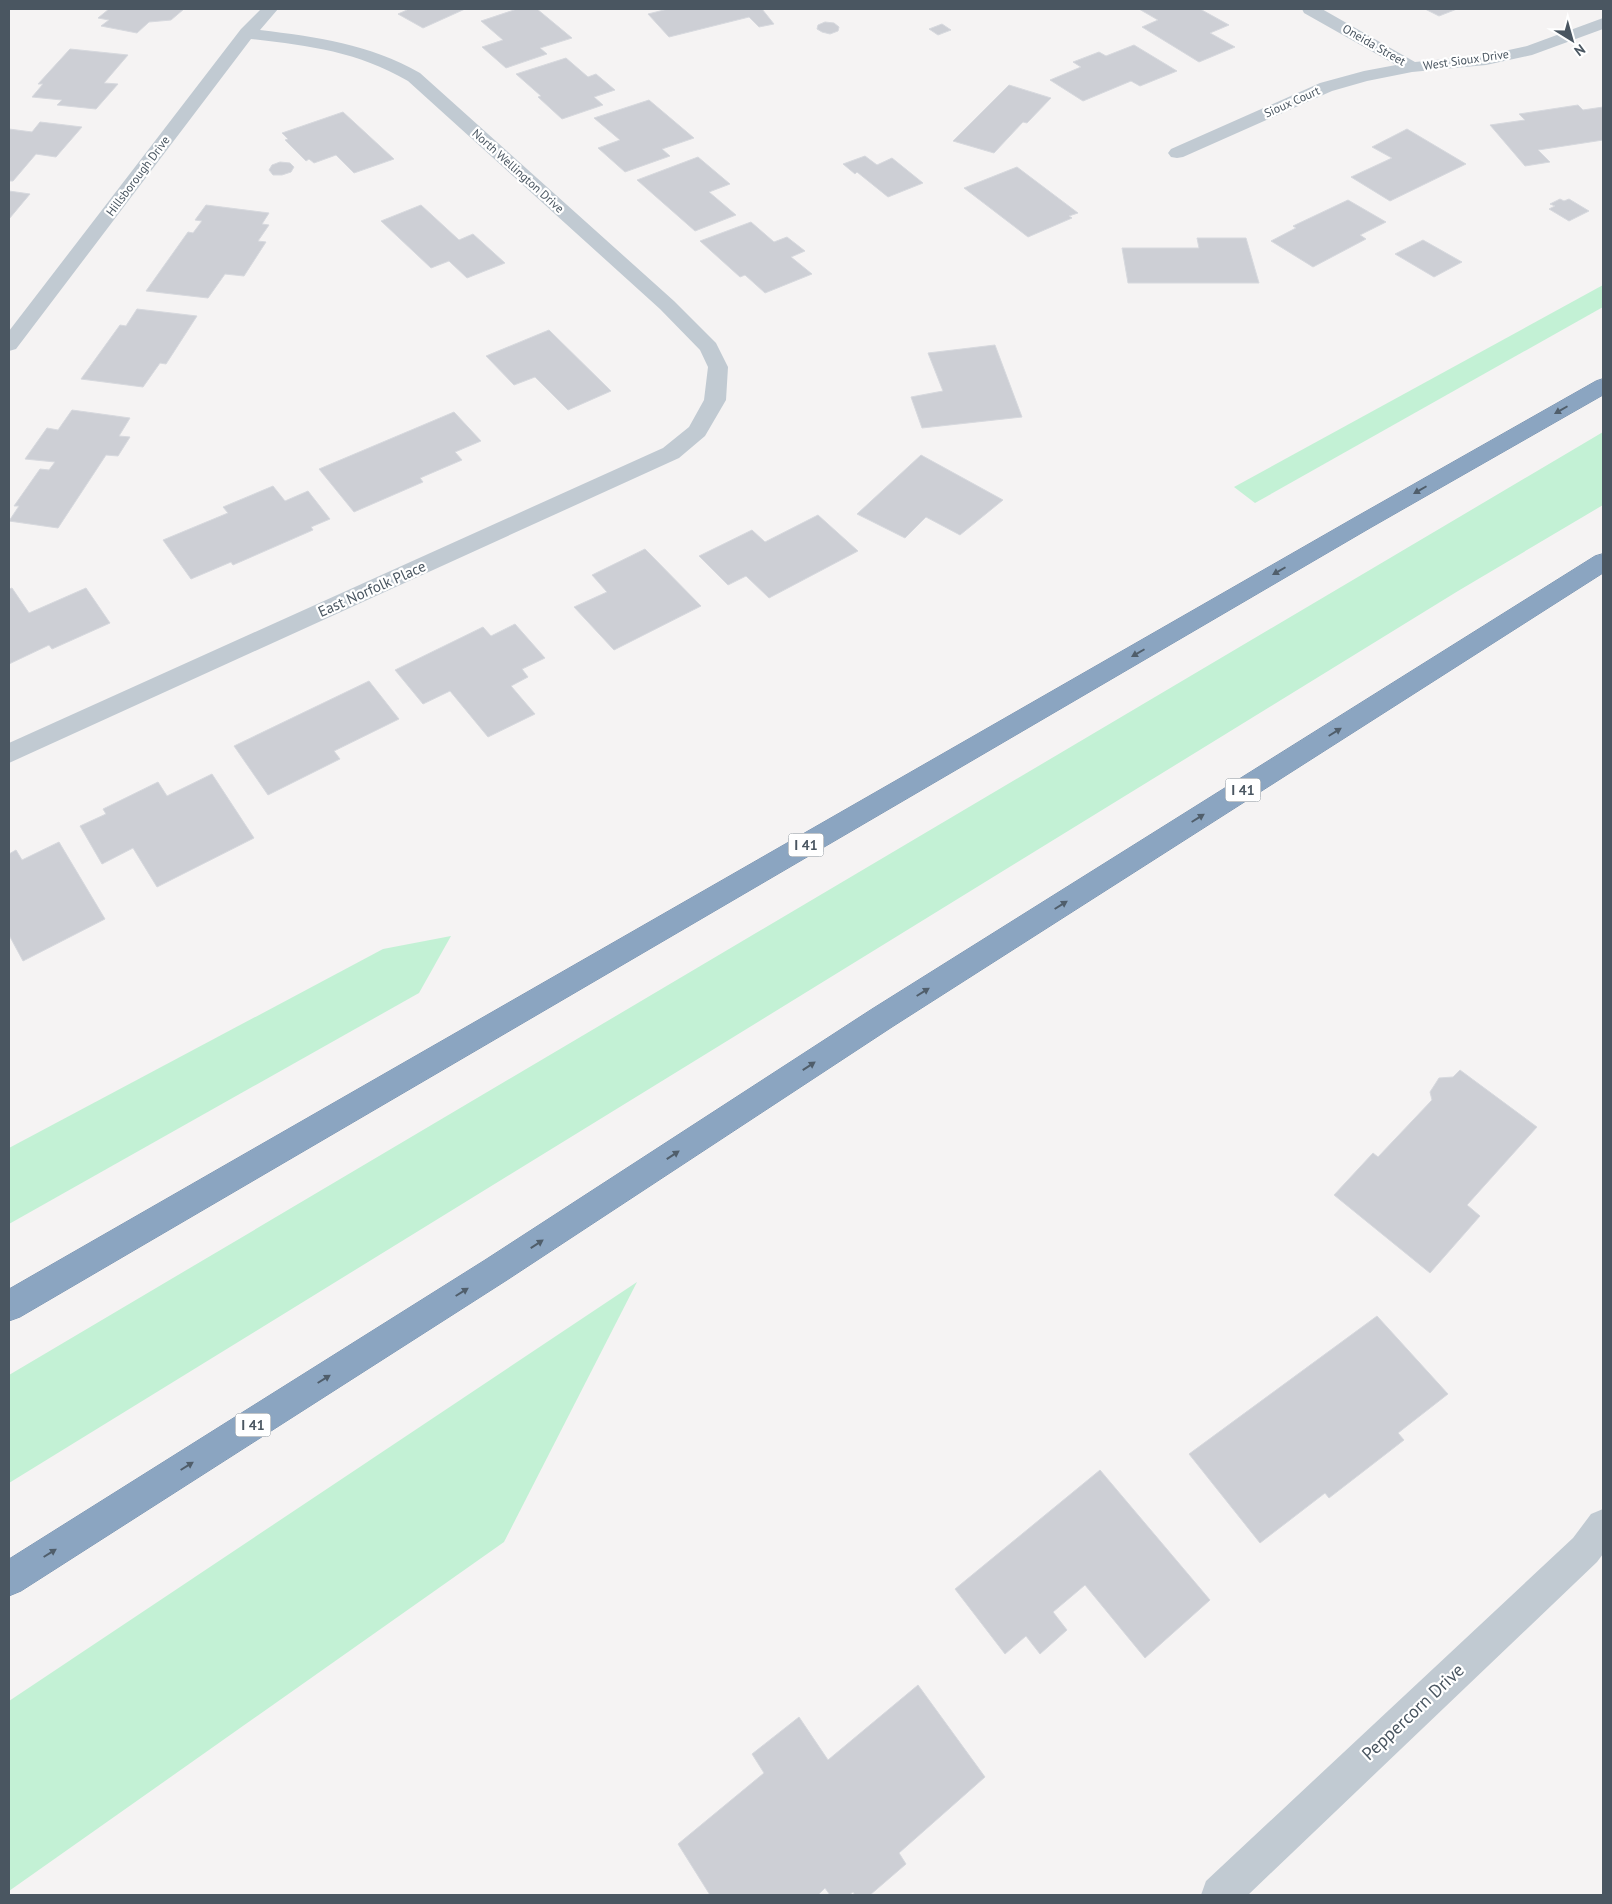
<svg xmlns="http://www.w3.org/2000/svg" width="1612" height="1904" viewBox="0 0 1612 1904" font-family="'PT Sans',sans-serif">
	<rect width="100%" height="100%" fill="#f5f3f3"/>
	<g fill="#c3f1d5">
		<path d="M1603,285V307L1255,503L1234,487Z"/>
		<path d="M1603,432V505L1458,591L9,1483V1375Z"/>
		<path d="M451,936L419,993L9,1224V1148L383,949Z"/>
		<path d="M637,1282L504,1542L9,1891V1701Z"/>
	</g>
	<g fill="#cdcfd5" stroke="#d7d9de">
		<path d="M109,9H184L171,20L149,22L137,33L101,26L109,20L98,18Z"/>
		<path d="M406,9H465L423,28L398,14L407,10Z"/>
		<path d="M517,9H537L572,38L540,48L547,54L506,68L482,47L503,40L481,21Z"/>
		<path d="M668,9H762L774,24L759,27L749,17L669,37L648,14Z"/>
		<path d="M1139,9H1200L1229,25L1210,33L1235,47L1199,62L1142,27L1158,20Z"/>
		<path d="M1425,9H1457L1439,16Z"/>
		<path d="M825,22L834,23L839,27L838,31L830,34L822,32L817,29L818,25Z"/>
		<path d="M942,24L951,30L938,35L929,29Z"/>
		<path d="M1134,45L1177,71L1140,86L1131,81L1083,101L1050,80L1081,67L1073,62L1099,52L1106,56Z"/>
		<path d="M70,49L128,55L104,83L118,84L96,109L57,105L62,100L32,97L43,84H38Z"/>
		<path d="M566,58L588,77L596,74L615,90L594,97L603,105L562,119L538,97L541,96L516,74Z"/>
		<path d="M1009,85L1051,98L1027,123L1023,122L994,153L953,141Z"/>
		<path d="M649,100L694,138L662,149L670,156L625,172L598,148L620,140L594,118Z"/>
		<path d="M1578,105L1583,110L1603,107V140L1538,150L1550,162L1525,166L1490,125L1525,120L1519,114Z"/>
		<path d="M343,112L394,159L354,173L336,155L314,163L309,159L306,161L285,140L288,139L282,133Z"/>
		<path d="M40,122L82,127L56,157L36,154L13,181H9V129L32,132Z"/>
		<path d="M1407,129L1466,164L1390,201L1351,177L1392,158L1372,147Z"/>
		<path d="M865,156L877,165L892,158L923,183L888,197L857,172L855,174L843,164Z"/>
		<path d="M698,157L730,184L709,192L736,215L695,231L637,180Z"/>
		<path d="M280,162L290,163L294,167L291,172L282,175H273L269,170L272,165Z"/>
		<path d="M1017,167L1078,213L1069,216L1072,218L1028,237L964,188Z"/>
		<path d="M9,191L30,194L9,219Z"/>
		<path d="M1560,199L1564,201L1569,199L1589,211L1569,221L1549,209L1555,206L1550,204Z"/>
		<path d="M1348,200L1386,222L1360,235L1366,239L1313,267L1271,241L1296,228L1293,226Z"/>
		<path d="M206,205L269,213L262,224L269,225L258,241L266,242L244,276L225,274L208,298L146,291L188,232L193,233L202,221L195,220Z"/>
		<path d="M421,205L459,240L473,234L505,263L467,278L449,261L431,268L381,221Z"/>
		<path d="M751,222L774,242L787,237L805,251L791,257L812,274L765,293L745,275L740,277L700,241Z"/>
		<path d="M1197,238H1246L1259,283H1128L1122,248H1199Z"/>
		<path d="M1423,240L1462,262L1434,277L1395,254Z"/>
		<path d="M137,309L197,316L166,364L160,363L143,387L81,379L120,325L126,326Z"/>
		<path d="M549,330L611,391L568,410L535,377L514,385L486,356Z"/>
		<path d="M995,345L1022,417L922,428L911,397L943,391L928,353Z"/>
		<path d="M72,410L130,418L119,436L130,437L118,456L106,455L58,528L9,521L19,506H14L40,469L49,470L55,462L25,459L47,428L58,430Z"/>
		<path d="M454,412L481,441L455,452L462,460L420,478L423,482L354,512L319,469Z"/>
		<path d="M921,455L1003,500L960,535L926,517L905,538L857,514Z"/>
		<path d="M273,486L285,501L308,491L330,519L311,527L313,530L233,565L231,562L191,579L163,540L228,513L223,507Z"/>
		<path d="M818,515L858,551L769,598L746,576L728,585L699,556L752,530L765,542Z"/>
		<path d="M645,549L701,606L614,650L574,607L607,592L592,575Z"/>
		<path d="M12,588L29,613L86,588L110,623L52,649L49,645L9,664V589Z"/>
		<path d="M515,624L545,658L522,669L528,677L511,686L535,714L488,737L450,691L423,704L395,670L483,627L491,636Z"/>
		<path d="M369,681L399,719L334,751L340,759L268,795L234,746Z"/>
		<path d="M212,774L254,838L157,887L133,848L102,864L80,826L106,814L103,809L158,782L167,796Z"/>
		<path d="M59,842L105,919L23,961L9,935V854L16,850L22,860Z"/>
		<path d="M1460,1070L1537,1127L1467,1205L1480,1216L1430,1273L1334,1195L1373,1153L1378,1157L1432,1100L1430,1092L1439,1078L1453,1077Z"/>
		<path d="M1377,1316L1448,1394L1398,1433L1404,1440L1329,1498L1325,1493L1260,1543L1189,1454Z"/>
		<path d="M1100,1470L1210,1600L1145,1658L1085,1585L1053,1612L1067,1630L1040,1654L1026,1636L1005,1654L955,1589Z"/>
		<path d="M918,1685L985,1777L899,1853L906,1864L870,1895H855L853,1892L849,1895H830L825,1888L818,1895H710L678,1844L764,1773L752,1754L799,1717L828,1760Z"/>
	</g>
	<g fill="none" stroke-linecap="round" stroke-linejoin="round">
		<defs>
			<g id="highway">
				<path d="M1603,379V395L1370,528L20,1317L9,1321V1289L1354,518L1596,381Z"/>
				<path d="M1603,554V573L892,1027L507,1280L21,1591L9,1596V1559L485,1260L872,1009L1595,556Z"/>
			</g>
		</defs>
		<use href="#highway" stroke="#7690ad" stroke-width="1"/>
		<g fill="#c1cad2" fill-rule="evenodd">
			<path d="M261,9H278L260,30C317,37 369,44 420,73L674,301L716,343L728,367L726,400L705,436L679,458L9,763V743L663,448L689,427L704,400L708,367L700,350L660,309L408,81C356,51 309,46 251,39L16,349L9,351V331L241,29Z"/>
			<path d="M1302,9H1322L1415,62L1486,55L1527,46L1603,18V29L1532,55L1486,65L1412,72L1367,81L1332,91L1183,157L1177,158L1171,157L1168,153L1171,149L1320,83L1364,71L1396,65L1304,13Z"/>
			<path d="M1603,1509V1554L1597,1562L1248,1895H1201L1206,1881L1573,1538L1591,1514Z"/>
		</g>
		<use href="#highway" fill="#8ba5c1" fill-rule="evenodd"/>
	</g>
	<defs><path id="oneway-solid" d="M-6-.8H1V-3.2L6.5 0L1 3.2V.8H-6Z" transform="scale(1.25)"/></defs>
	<g fill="#505e6b">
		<use href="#oneway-solid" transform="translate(1561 410) rotate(150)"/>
		<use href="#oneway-solid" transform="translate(1420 490) rotate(150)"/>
		<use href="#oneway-solid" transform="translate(1279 571) rotate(150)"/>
		<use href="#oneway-solid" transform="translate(1138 653) rotate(150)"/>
		<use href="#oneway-solid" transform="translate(1335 732) rotate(-32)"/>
		<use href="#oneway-solid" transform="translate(1198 818) rotate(-32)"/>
		<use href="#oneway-solid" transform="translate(1061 905) rotate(-32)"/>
		<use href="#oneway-solid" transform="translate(923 992) rotate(-32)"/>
		<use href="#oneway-solid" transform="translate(809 1066) rotate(-33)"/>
		<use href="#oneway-solid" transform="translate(673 1155) rotate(-33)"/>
		<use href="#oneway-solid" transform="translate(537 1244) rotate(-33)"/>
		<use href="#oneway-solid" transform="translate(462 1292) rotate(-32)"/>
		<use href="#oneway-solid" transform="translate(324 1379) rotate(-32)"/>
		<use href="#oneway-solid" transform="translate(187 1466) rotate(-32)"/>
		<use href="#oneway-solid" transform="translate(50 1553) rotate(-32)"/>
	</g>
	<g text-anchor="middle" stroke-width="4.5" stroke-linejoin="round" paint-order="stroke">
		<g font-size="12" fill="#4a5661" stroke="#fff">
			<text transform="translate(1374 45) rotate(30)" y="4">Oneida Street</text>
			<text transform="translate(1466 60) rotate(-8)" y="4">West Sioux Drive</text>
			<text transform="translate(1292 102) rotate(-24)" y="4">Sioux Court</text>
			<text transform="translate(518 171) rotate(42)" y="4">North Wellington Drive</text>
			<text transform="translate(138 176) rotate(-53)" y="4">Hillsborough Drive</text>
		</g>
		<g fill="#fff" stroke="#808990" stroke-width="1">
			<rect x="1225.5" y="778.5" width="35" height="23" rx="4"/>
			<rect x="788.5" y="833.5" width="35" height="23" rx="4"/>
			<rect x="235.5" y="1413.5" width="35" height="23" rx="4"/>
		</g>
		<g font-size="14" font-weight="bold" fill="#4a5661">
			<text x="1243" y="795">I 41</text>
			<text x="806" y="850">I 41</text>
			<text x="253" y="1430">I 41</text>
		</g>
		<g font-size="15" fill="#4a5661" stroke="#fff">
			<text transform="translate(372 589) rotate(-24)" y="5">East Norfolk Place</text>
		</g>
		<g font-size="18" fill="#4a5661" stroke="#fff">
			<text transform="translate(1413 1712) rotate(-43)" y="6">Peppercorn Drive</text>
		</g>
	</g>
	<rect width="1612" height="1904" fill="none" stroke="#4a5661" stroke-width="20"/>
	<g transform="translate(1572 40) rotate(143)" stroke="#ffffff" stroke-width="4" paint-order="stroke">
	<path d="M0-4L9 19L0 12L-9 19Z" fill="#4a5661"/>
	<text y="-8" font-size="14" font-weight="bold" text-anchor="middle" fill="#4a5661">N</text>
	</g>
</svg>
